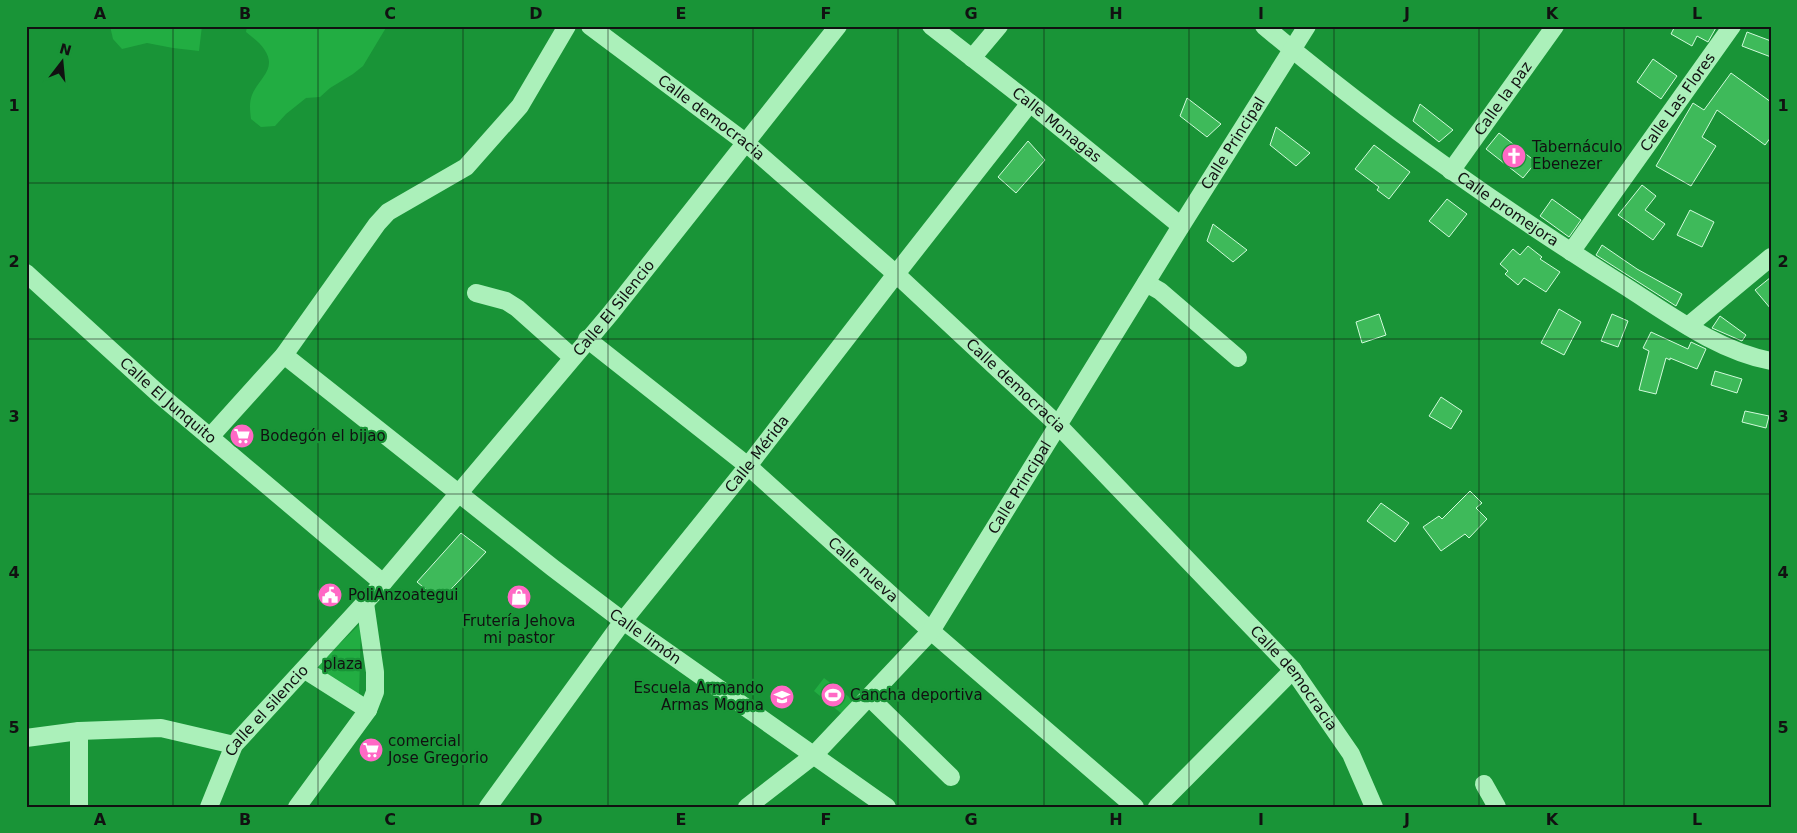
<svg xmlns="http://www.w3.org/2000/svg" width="1797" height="833" viewBox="0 0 1797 833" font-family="'DejaVu Sans',sans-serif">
	<rect width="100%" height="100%" fill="#199437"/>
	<g fill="#22ad42">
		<path d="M110,26H202L199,51L173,48L147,43L122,49L113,39Z"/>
		<path d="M247,26H387L363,66L353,74L330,88L320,97L306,98L286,114L275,126L261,127L251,119C250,110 249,103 252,95C259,78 278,69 264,49C260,43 252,37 246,32Z"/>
		<path d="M361,623L359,696L315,668Z"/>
		<path d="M824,678L853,700L842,714L814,691Z"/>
	</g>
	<g fill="#3eba5a" stroke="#d1fbdb">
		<path d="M1675,26H1717L1708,42L1697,36L1692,46L1671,34Z"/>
		<path d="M1747,32L1771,41V57L1742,46Z"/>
		<path d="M1653,59L1677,76L1661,99L1637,82Z"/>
		<path d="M1731,73L1771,102V137L1765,145L1717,110L1702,137L1716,146L1691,186L1656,166L1693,103L1704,110Z"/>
		<path d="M1187,98L1221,124L1207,137L1180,116Z"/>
		<path d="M1420,104L1453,130L1439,142L1413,121Z"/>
		<path d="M1276,127L1310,153L1296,166L1270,145Z"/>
		<path d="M1499,133L1536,162L1523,178L1486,149Z"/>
		<path d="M1028,141L1045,160L1016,193L998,177Z"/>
		<path d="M1374,145L1410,172L1389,199L1377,190L1379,187L1355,169Z"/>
		<path d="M1642,185L1656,196L1645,210L1665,224L1653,240L1618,215Z"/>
		<path d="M1447,199L1467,214L1449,237L1429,221Z"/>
		<path d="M1552,199L1581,220L1569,237L1540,216Z"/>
		<path d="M1690,210L1714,222L1702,247L1677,235Z"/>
		<path d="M1213,224L1247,250L1233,262L1207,241Z"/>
		<path d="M1602,245L1637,269L1682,294L1676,306L1596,255Z"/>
		<path d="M1528,246L1542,257L1540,259L1560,272L1546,292L1524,278L1518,285L1505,274L1508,271L1500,264L1513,249L1520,255Z"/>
		<path d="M1771,277V309L1755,290Z"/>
		<path d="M1559,309L1581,322L1564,355L1541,343Z"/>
		<path d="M1379,314L1386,335L1362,343L1356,322Z"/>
		<path d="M1612,314L1628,321L1618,347L1601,341Z"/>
		<path d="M1720,316L1746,335L1742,341L1712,328Z"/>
		<path d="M1651,332L1688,349L1691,342L1706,349L1697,369L1670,358V360L1666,358L1656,394L1639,390L1649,351L1643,348Z"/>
		<path d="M1715,371L1742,379L1737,393L1711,385Z"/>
		<path d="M1441,397L1462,411L1451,429L1429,416Z"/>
		<path d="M1745,411L1769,416L1766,428L1742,422Z"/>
		<path d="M1470,491L1482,503L1476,508L1487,519L1469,538L1465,534L1441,551L1423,527L1439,516L1442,519Z"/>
		<path d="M1381,503L1409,523L1395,542L1367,521Z"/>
		<path d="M461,533L486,552L440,601L417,582Z"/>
	</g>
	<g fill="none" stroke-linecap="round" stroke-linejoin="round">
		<g stroke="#abf0ba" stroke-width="18">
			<path id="s1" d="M590,26L745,142L896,274L1058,425L1293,670L1351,754L1374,807"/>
			<path id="s2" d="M931,26L1030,103L1181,226"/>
			<path id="s3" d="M1264,26C1376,120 1496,205 1620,283C1668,313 1715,350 1771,361"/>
			<path d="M972,58L999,26"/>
			<path id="s4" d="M1451,171L1555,26"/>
			<path id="s5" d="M1571,252L1732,26"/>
			<path id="s6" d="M26,273L160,395L383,583"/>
			<path d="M1146,283L1160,291L1238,358"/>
			<path d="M476,293L506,301L517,308L572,357"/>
			<path d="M1688,326L1771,257"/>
			<path id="s7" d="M587,339L748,466L931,631L1135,807"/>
			<path id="s8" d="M284,355L553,568L623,621L887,807"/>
			<path d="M210,437L284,355L377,224L388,212L466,167L520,106L567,26"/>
			<path d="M305,670L368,710"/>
			<path d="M869,697L951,777"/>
			<path d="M26,738L79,731L161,728L234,745"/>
			<path d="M1484,784L1497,807"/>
			<path d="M79,807V731"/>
			<path id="s9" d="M209,807L234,745L383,583L610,314L838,26"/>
			<path d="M297,807L368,710L375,692V672L365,603"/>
			<path id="s10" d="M488,807L623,621L748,466L896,274L1030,103"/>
			<path id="s11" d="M747,807L813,756L931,631L1181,226L1307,26"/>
			<path d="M1157,807L1293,670"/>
		</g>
	</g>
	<path fill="none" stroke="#111" stroke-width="1" stroke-opacity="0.55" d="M173,26V807M318,26V807M463,26V807M608,26V807M753,26V807M898,26V807M1044,26V807M1189,26V807M1334,26V807M1479,26V807M1624,26V807M26,183H1771M26,339H1771M26,494H1771M26,650H1771"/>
	<defs>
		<symbol id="church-disc" viewBox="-11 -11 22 22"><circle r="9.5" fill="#ff69c5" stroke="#199437"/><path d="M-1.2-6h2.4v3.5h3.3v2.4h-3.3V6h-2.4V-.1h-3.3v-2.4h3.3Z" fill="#fff"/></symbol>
		<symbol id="supermarket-disc" viewBox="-11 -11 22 22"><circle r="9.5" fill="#ff69c5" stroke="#199437"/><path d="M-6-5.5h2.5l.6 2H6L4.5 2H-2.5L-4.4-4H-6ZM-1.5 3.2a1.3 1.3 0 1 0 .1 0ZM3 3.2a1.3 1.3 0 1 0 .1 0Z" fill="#fff"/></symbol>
		<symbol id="civic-disc" viewBox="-11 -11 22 22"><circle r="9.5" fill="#ff69c5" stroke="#199437"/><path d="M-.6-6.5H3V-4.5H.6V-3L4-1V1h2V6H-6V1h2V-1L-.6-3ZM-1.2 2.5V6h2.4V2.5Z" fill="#fff"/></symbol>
		<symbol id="shop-disc" viewBox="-11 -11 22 22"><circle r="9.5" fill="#ff69c5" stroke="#199437"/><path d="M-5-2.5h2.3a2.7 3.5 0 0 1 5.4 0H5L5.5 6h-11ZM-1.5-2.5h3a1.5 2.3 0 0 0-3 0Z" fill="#fff"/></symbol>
		<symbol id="stadium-disc" viewBox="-11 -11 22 22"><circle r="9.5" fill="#ff69c5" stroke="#199437"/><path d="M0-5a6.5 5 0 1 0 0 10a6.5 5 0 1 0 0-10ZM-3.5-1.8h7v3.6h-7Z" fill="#fff"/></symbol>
		<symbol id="school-disc" viewBox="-11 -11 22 22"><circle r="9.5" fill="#ff69c5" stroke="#199437"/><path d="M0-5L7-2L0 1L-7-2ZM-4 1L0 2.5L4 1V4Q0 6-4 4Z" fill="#fff"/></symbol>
	</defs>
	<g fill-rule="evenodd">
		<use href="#church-disc" x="1500" y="142" width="28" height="28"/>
		<use href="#supermarket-disc" x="228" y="422" width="28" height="28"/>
		<use href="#civic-disc" x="316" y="581" width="28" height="28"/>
		<use href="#shop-disc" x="505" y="583" width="28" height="28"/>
		<use href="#stadium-disc" x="819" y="681" width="28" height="28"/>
		<use href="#school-disc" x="768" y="683" width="28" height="28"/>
		<use href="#supermarket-disc" x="357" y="736" width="28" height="28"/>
	</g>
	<g text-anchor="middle" stroke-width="4.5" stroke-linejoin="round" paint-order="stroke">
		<g font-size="15" fill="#111" stroke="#199437">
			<text dy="5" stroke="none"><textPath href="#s4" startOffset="89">Calle la paz</textPath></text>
			<text dy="5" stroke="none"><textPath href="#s5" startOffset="184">Calle Las Flores</textPath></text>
			<text dy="5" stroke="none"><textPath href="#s1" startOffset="152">Calle democracia</textPath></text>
			<text dy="5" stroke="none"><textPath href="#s2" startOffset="160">Calle Monagas</textPath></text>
			<text dy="5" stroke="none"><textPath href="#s11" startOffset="829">Calle Principal</textPath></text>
			<text dy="5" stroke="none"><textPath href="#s3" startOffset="305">Calle promejora</textPath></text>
			<text dy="5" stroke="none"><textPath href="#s9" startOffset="646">Calle El Silencio</textPath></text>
			<text dy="5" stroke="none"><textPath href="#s1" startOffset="558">Calle democracia</textPath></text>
			<text dy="5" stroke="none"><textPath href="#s6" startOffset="191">Calle El Junquito</textPath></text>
			<text dy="5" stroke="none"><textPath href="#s10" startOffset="444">Calle Mérida</textPath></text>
			<text dy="5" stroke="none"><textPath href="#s11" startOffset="424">Calle Principal</textPath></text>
			<text dy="5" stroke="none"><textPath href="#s7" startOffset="360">Calle nueva</textPath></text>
			<text dy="5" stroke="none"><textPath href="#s8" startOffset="458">Calle limón</textPath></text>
			<text dy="5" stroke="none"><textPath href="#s1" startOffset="962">Calle democracia</textPath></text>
			<text dy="5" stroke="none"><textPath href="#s9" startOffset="114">Calle el silencio</textPath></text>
		</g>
		<g font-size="15" fill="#111" stroke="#199437" text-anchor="start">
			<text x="1532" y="152">Tabernáculo<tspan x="1532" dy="17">Ebenezer</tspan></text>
			<text x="260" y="441">Bodegón el bijao</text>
			<text x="348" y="600">PoliAnzoategui</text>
			<text x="519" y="626" text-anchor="middle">Frutería Jehova<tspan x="519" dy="17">mi pastor</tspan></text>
			<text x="764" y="693" text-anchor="end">Escuela Armando<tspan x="764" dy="17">Armas Mogna</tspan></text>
			<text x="850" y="700">Cancha deportiva</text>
			<text x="388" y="746">comercial<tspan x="388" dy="17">Jose Gregorio</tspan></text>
		</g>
		<g font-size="15" fill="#111" stroke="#199437">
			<text x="343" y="669">plaza</text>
		</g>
	</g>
	<rect width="1797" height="833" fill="none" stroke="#199437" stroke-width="55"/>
	<g transform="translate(62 62) rotate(16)" stroke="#199437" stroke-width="4" paint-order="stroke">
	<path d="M0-4L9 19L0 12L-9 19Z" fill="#111111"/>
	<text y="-8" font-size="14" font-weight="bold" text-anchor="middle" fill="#111111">N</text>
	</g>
	<rect x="28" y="28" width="1742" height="778" fill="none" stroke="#111" stroke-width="2"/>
	<g font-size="16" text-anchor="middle" font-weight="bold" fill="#111">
		<text x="100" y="19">A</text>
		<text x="245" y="19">B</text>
		<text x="390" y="19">C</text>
		<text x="536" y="19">D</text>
		<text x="681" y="19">E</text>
		<text x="826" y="19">F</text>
		<text x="971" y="19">G</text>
		<text x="1116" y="19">H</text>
		<text x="1261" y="19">I</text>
		<text x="1407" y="19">J</text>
		<text x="1552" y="19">K</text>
		<text x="1697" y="19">L</text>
		<text x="14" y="111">1</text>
		<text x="1783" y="111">1</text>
		<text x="14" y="267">2</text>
		<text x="1783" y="267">2</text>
		<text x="14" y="422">3</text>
		<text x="1783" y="422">3</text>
		<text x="14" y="578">4</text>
		<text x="1783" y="578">4</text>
		<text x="14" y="733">5</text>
		<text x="1783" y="733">5</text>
		<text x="100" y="825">A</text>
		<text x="245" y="825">B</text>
		<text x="390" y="825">C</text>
		<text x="536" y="825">D</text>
		<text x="681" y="825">E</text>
		<text x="826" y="825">F</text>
		<text x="971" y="825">G</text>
		<text x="1116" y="825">H</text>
		<text x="1261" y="825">I</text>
		<text x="1407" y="825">J</text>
		<text x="1552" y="825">K</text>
		<text x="1697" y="825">L</text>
	</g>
</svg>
